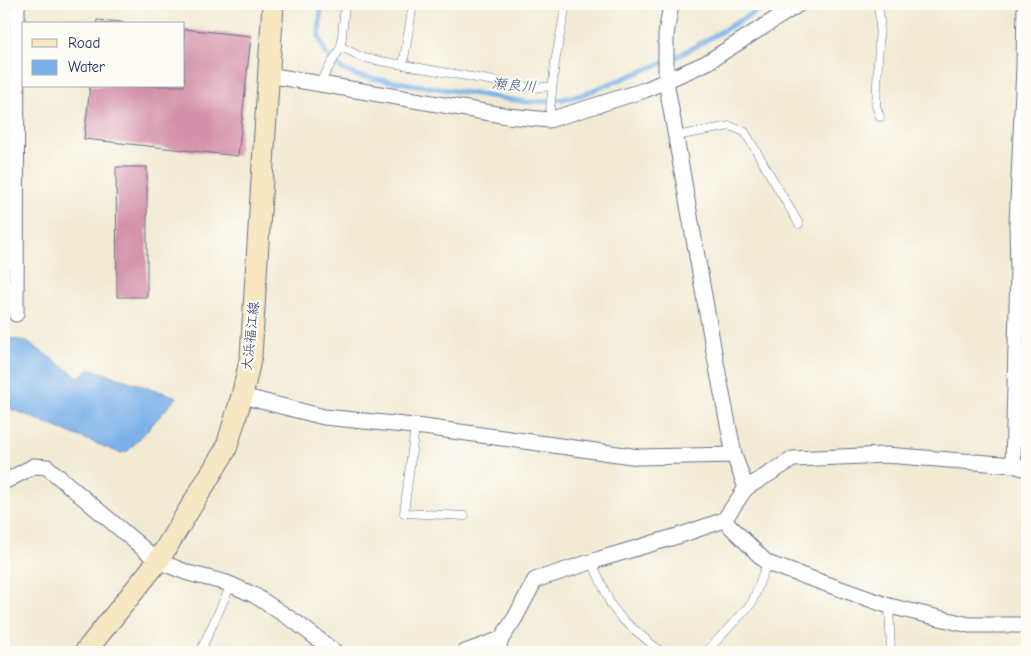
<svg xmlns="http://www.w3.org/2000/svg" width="1031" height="656" viewBox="0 0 1031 656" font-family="'Comic Neue','Klee One',sans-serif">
	<rect width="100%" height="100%" fill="#fdfcf7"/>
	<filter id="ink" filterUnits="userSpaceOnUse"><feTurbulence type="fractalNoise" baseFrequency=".02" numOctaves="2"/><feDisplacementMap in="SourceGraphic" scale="10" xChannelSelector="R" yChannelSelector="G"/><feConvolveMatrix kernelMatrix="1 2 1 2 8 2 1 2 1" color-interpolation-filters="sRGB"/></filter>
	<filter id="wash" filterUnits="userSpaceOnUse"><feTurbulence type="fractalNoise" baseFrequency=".0096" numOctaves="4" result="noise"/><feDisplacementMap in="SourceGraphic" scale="20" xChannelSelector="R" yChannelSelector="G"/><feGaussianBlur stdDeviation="1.12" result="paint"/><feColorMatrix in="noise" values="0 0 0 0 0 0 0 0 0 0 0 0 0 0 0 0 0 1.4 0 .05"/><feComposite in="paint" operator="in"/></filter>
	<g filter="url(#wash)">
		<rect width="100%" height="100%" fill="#f2ead3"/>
		<path fill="#7ab1e9" stroke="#4a70a4" d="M4,338L26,341L78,377L91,369L177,397L128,451L120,453L9,408L4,412Z"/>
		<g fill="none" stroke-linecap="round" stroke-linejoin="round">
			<path stroke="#7ab1e9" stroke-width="5" d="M321,4L319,37L326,54L342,69L358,76L527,102L552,101L581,95L675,58L769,4"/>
		</g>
		<g id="blocks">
			<g fill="#d492aa">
				<path d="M97,20L124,22V24H96Z"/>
				<path d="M184,29L251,36L238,156L84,139L90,86H184Z"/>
				<path d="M116,167H147V297H117Z"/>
			</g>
		</g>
	</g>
	<g filter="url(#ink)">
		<use href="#blocks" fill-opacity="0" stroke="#667087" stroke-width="1"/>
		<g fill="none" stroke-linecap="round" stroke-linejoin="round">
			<defs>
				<g id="service">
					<path d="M878,4L880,22L876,106L880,117"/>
					<path d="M341,47L364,58L534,88L552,86"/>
					<path d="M403,65L413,4"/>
					<path d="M319,84L341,47L345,4"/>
					<path d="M549,120L555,62L566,4"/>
					<path d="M676,136L730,126L745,132L799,224"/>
					<path d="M415,427L404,513L465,516"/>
					<path d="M592,562L611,605L622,619L661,652"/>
					<path d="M889,606L891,652"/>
					<path d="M200,652L231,585"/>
					<path d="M706,652L752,603L767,563"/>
				</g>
				<g id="minor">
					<path d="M268,75L508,116L549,120L645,90L706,63L799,4"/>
					<path d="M16,314L17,4"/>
					<path d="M242,396L324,417L424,427L639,457L734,455"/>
					<path d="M1013,465L1018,268L1017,224L1024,67L1025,4"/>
					<path d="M4,482L34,466L47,467L158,561L188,573L227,583L254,595L297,623L335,652"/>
					<path d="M746,488L793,459L886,455L1013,465L1027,469"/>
					<path d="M724,520L767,563L889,606L969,625H1027"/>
					<path d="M465,652L501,639"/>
					<path d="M497,652L501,639L515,618L535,580L600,559L684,534L724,520L746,488L734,455L714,352L666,81V35L671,4"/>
				</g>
				<path id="secondary" d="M85,652L158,561L226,449L242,396L251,356L273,4"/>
			</defs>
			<use href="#service" stroke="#667087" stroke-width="9"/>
			<use href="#minor" stroke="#667087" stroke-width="17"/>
			<use href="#secondary" stroke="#667087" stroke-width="23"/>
			<use href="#service" stroke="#fff" stroke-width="8"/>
			<use href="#minor" stroke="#fff" stroke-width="15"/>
			<use href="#secondary" stroke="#f7e8c3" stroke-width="21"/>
		</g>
	</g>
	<g text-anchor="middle" stroke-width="4.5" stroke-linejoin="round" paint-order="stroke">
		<g font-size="14" fill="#1b2f5e" stroke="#fdfcf7">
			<text transform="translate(250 336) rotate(-84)" y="5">大浜福江線</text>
		</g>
		<g font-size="15" font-style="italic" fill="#3c5c8f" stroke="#fdfcf7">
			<text transform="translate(514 85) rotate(5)" y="5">瀬良川</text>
		</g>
	</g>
	<rect width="1031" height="656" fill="none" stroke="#fdfcf7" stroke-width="20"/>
	<rect x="22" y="22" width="162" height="65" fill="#fdfcf7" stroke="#a3aaba"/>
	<rect x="32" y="39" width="25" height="8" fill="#f7e8c3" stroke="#a3aaba"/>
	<text x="68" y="48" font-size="15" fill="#1b2f5e">Road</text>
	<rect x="32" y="60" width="25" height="15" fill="#7ab1e9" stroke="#a3aaba"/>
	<text x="68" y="72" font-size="15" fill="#1b2f5e">Water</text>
</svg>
